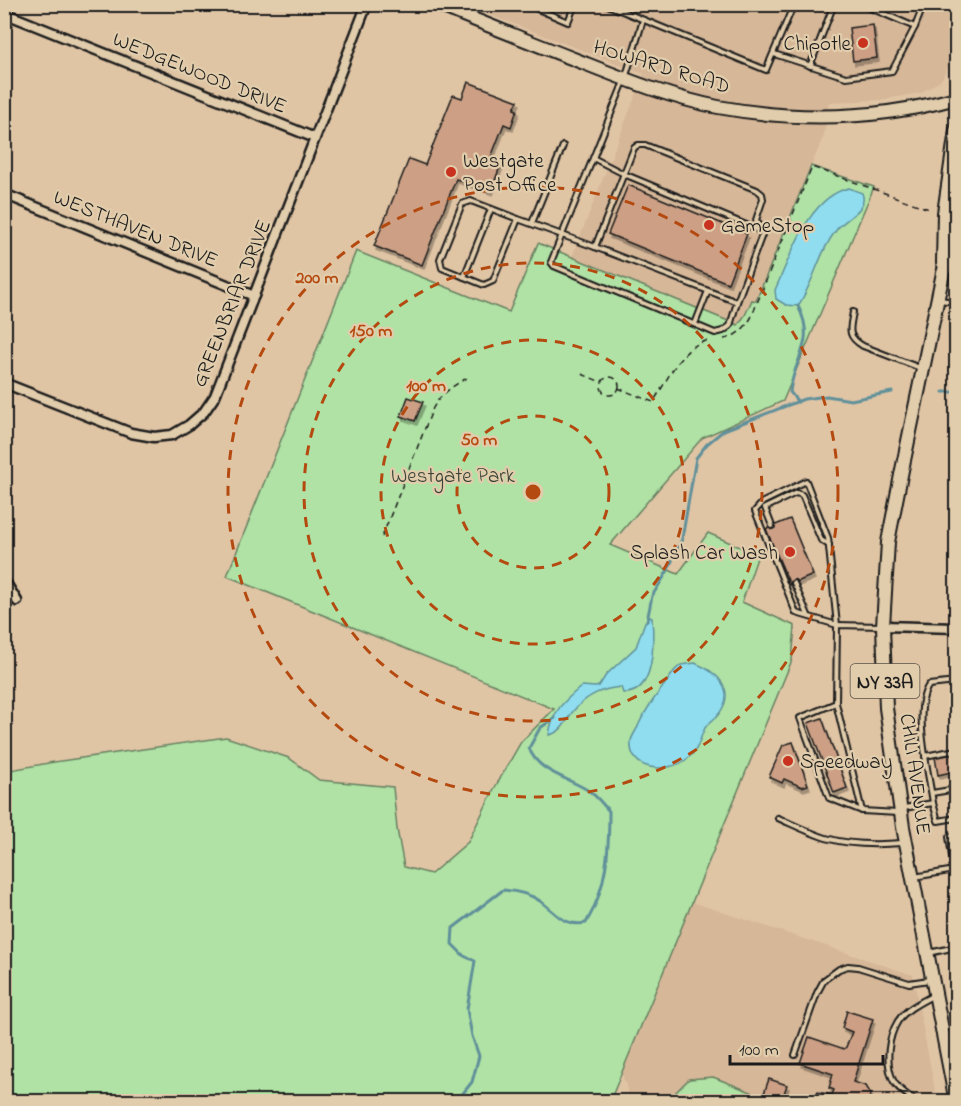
<svg xmlns="http://www.w3.org/2000/svg" width="961" height="1106" viewBox="0 0 961 1106" font-family="'Indie Flower',sans-serif">
	<defs>
		<filter id="shadow"><feDropShadow dx="2" dy="4" stdDeviation="0" flood-color="#0004"/></filter>
	</defs>
	<rect width="100%" height="100%" fill="#e0c5a5"/>
	<filter id="ink" filterUnits="userSpaceOnUse"><feTurbulence type="fractalNoise" baseFrequency=".0167" numOctaves="2"/><feDisplacementMap in="SourceGraphic" scale="12" xChannelSelector="R" yChannelSelector="G"/><feConvolveMatrix kernelMatrix="1 2 1 2 8 2 1 2 1" color-interpolation-filters="sRGB"/></filter>
	<g filter="url(#ink)">
		<g fill="#d6b798">
			<path d="M464,5H955L952,60L941,80L921,93L880,100L829,102L824,135L756,301L751,300L738,325L572,257L644,74Z"/>
			<path d="M692,902L913,975L937,1101H631L622,1074Z"/>
		</g>
		<g fill="#afe2a4" stroke="#667f60" stroke-width="1.5">
			<path d="M811,166L874,187L783,401L702,438L610,545L678,574L708,533L758,555L742,602L795,626L792,660L610,1101L5,1102V771L54,762L226,737L289,758L319,780L393,787L397,829L404,867L431,874L468,842L494,789L521,742L554,709L227,576L356,251L509,312L538,243L738,325L745,315L752,300L756,301Z"/>
			<path d="M713,1077L751,1092L747,1101H669L671,1097L689,1079Z"/>
		</g>
		<g fill="#8fddee" stroke="#61909a" stroke-width="1.5">
			<path d="M849,188L862,193C869,210 845,218 837,229C819,252 814,282 798,306L786,305L776,299L775,290C791,256 808,197 849,188Z"/>
			<path d="M650,617L652,618C654,640 656,695 623,693L621,687C602,689 589,694 575,709C565,720 565,731 549,735C552,711 564,701 582,686L595,687L599,686L606,675L636,647L645,622Z"/>
			<path d="M695,663C717,672 738,690 718,715C714,720 708,723 705,728C698,741 700,749 687,759C669,773 628,773 631,741C632,735 637,730 639,724C648,704 662,689 675,670L681,665Z"/>
		</g>
		<g fill="none" stroke-linecap="round" stroke-linejoin="round">
			<g stroke="#61909a" stroke-width="3">
				<path d="M943,392H956"/>
				<path d="M798,402L790,392C794,356 817,343 798,306"/>
				<path d="M647,621L652,596L667,572L682,539L696,458L707,444L724,430L804,399L827,396L851,400L892,392"/>
				<path d="M456,1102L472,1082L479,1056L472,1036L467,1009L475,961L464,956L452,944L453,928L503,890C516,891 529,893 540,901C557,913 563,927 586,923C607,888 609,851 609,811C603,805 597,796 589,791C568,777 538,773 529,748L540,728L555,718"/>
			</g>
		</g>
		<g fill="#cda085" stroke="#1c1c1c" stroke-width="1.5" filter="url(#shadow)">
			<path d="M873,25L877,58L853,61L849,28Z"/>
			<path d="M468,82L518,101L514,109L517,110L511,127L504,124L490,160L501,164L491,191L456,179L422,265L374,246L409,159L425,165L453,95L462,98Z"/>
			<path d="M628,185L747,234L728,283L608,234Z"/>
			<path d="M408,397L423,402L415,421L401,416Z"/>
			<path d="M790,519L813,575L790,585L766,529Z"/>
			<path d="M822,718L847,788L834,793L808,723Z"/>
			<path d="M793,742L808,785L802,787L784,779L782,783L769,777L783,745Z"/>
			<path d="M956,754V771L938,775L935,757Z"/>
			<path d="M847,1011L873,1019L853,1082L866,1086L871,1094L868,1102H817L815,1100L818,1092L832,1095L834,1090L829,1088L833,1074L800,1063L809,1037L844,1049L846,1047L852,1032L842,1028Z"/>
			<path d="M769,1079L787,1085L781,1102H761Z"/>
		</g>
		<g fill="none" stroke-linecap="round" stroke-linejoin="round">
			<defs>
				<g id="lane">
					<path d="M526,4L568,22L575,4"/>
					<path d="M605,4L766,70L794,4"/>
					<path d="M861,4L915,27"/>
					<path d="M774,54L846,77L892,71L915,27L924,4"/>
					<path d="M810,66L834,4"/>
					<path d="M593,158L624,174L763,232L737,302L730,326L723,331L715,333L554,266L551,262L625,79L643,20"/>
					<path d="M518,219L471,201L462,204L440,259L442,268L484,285L493,281L518,219L595,247L737,302"/>
					<path d="M532,223L563,146"/>
					<path d="M595,247L634,148L638,145H645L757,190L762,194L763,199L756,220L763,231"/>
					<path d="M464,277L491,209"/>
					<path d="M939,300L956,302"/>
					<path d="M853,312C850,329 846,336 863,346L920,368"/>
					<path d="M695,324L708,291"/>
					<path d="M806,481L828,538L837,625L796,613L755,511L763,502Z"/>
					<path d="M772,526L765,508L796,493L802,495L821,540L829,545"/>
					<path d="M794,583L808,615"/>
					<path d="M882,626L837,625L836,703L800,718L829,798L862,811L898,813"/>
					<path d="M836,703L862,811"/>
					<path d="M925,756L956,750"/>
					<path d="M932,793L956,789"/>
					<path d="M933,803L938,821L956,818"/>
					<path d="M904,808L933,803C929,774 912,708 929,685L956,682"/>
					<path d="M778,818C794,825 810,833 826,838C850,845 878,845 902,843"/>
					<path d="M956,835L949,837L956,882"/>
					<path d="M914,877L955,870"/>
					<path d="M929,953L956,947"/>
					<path d="M795,1055L817,993L824,980L839,969L848,966L858,967L909,983L929,980"/>
					<path d="M917,1102C909,1096 897,1089 893,1080C885,1062 888,1037 898,1021C906,1009 921,1002 932,996"/>
				</g>
				<g id="street">
					<path d="M4,13L315,138"/>
					<path d="M4,194L254,296"/>
					<path d="M4,383L131,433L154,437L172,435L189,425L204,412L215,396L367,4"/>
					<path d="M4,580L17,601"/>
					<path d="M883,626L956,628"/>
				</g>
				<path id="secondary" d="M436,4C485,24 535,44 584,63C627,80 672,98 718,107C800,122 877,120 956,98"/>
				<g id="primary">
					<path d="M943,263L944,213L956,130"/>
					<path d="M956,1102L903,827L886,708L883,626L888,542L902,470L943,273L956,237"/>
				</g>
			</defs>
			<use href="#lane" stroke="#1c1c1c" stroke-width="8"/>
			<use href="#street" stroke="#1c1c1c" stroke-width="13"/>
			<use href="#secondary" stroke="#1c1c1c" stroke-width="16"/>
			<use href="#primary" stroke="#1c1c1c" stroke-width="16"/>
			<g stroke="#1c1c1c" stroke-width="1.5" stroke-dasharray="6 4.5" stroke-linecap="butt">
				<path d="M724,339C736,337 745,328 751,318L812,167L932,210"/>
				<path d="M582,374L601,382"/>
				<circle cx="610" cy="386" r="9"/>
				<path d="M618,388L653,402C669,379 680,345 710,340"/>
				<path d="M382,537L433,408C441,393 454,385 469,377"/>
			</g>
			<use href="#lane" stroke="#e1ccab" stroke-width="4"/>
			<use href="#street" stroke="#e1ccab" stroke-width="8"/>
			<use href="#secondary" stroke="#e1ccab" stroke-width="12"/>
			<use href="#primary" stroke="#e1ccab" stroke-width="12"/>
		</g>
	</g>
	<g fill="none" stroke="#b54a10" stroke-width="3" stroke-dasharray="10 8">
		<circle cx="533" cy="492" r="76"/>
		<circle cx="533" cy="492" r="152"/>
		<circle cx="533" cy="492" r="229"/>
		<circle cx="533" cy="492" r="305"/>
	</g>
	<g fill="#c8321e" stroke="#e1ccab" stroke-width="2">
		<circle cx="863" cy="43" r="6"/>
		<circle cx="451" cy="172" r="6"/>
		<circle cx="709" cy="225" r="6"/>
		<circle cx="790" cy="552" r="6"/>
		<circle cx="788" cy="761" r="6"/>
	</g>
	<g text-anchor="middle" stroke-width="4.5" stroke-linejoin="round" paint-order="stroke">
		<rect fill="#e1ccab" stroke="#575147" stroke-width="1.5" x="850.5" y="664" width="69" height="34" rx="4.5"/>
		<g font-size="20" font-weight="bold" fill="#1c1c1c">
			<text x="885" y="688">NY 33A</text>
		</g>
		<g font-size="21" fill="#1c1c1c" stroke="#e1ccab" text-anchor="start">
			<text x="851" y="50" text-anchor="end">Chipotle</text>
			<text x="463" y="167">Westgate<tspan x="463" dy="24">Post Office</tspan></text>
			<text x="721" y="232">GameStop</text>
			<text x="778" y="559" text-anchor="end">Splash Car Wash</text>
			<text x="800" y="768">Speedway</text>
		</g>
		<g font-size="21" fill="#1c1c1c" stroke="#e1ccab">
			<text transform="translate(662 66) rotate(17)" y="7">HOWARD ROAD</text>
			<text transform="translate(200 72) rotate(22)" y="7">WEDGEWOOD DRIVE</text>
			<text transform="translate(136 228) rotate(22)" y="7">WESTHAVEN DRIVE</text>
			<text transform="translate(231 303) rotate(-68)" y="7">GREENBRIAR DRIVE</text>
			<text transform="translate(916 774) rotate(82)" y="7">CHILI AVENUE</text>
		</g>
		<g font-size="21" fill="#394437" stroke="#e1ccab">
			<text x="453" y="482">Westgate Park</text>
		</g>
	</g>
	<circle cx="533" cy="492" r="9" fill="#b54a10" stroke="#e1ccab" stroke-width="3"/>
	<g font-size="18" text-anchor="middle" font-weight="bold" fill="#b54a10" stroke="#e1ccab" stroke-width="4.5" stroke-linejoin="round" paint-order="stroke">
		<text x="317" y="283">200 m</text>
		<text x="371" y="336">150 m</text>
		<text x="426" y="391">100 m</text>
		<text x="479" y="445">50 m</text>
	</g>
	<rect width="961" height="1106" fill="none" stroke="#e1ccab" stroke-width="24"/>
	<rect x="12" y="12" width="937" height="1082" fill="none" stroke="#1c1c1c" stroke-width="2" filter="url(#ink)"/>
	<path d="M730 1055v9h153v-9" fill="none" stroke="#1c1c1c" stroke-width="3"/>
	<text x="739" y="1055" font-size="18" fill="#1c1c1c" stroke="#e1ccab" stroke-width="4.5" paint-order="stroke">100 m</text>
</svg>
